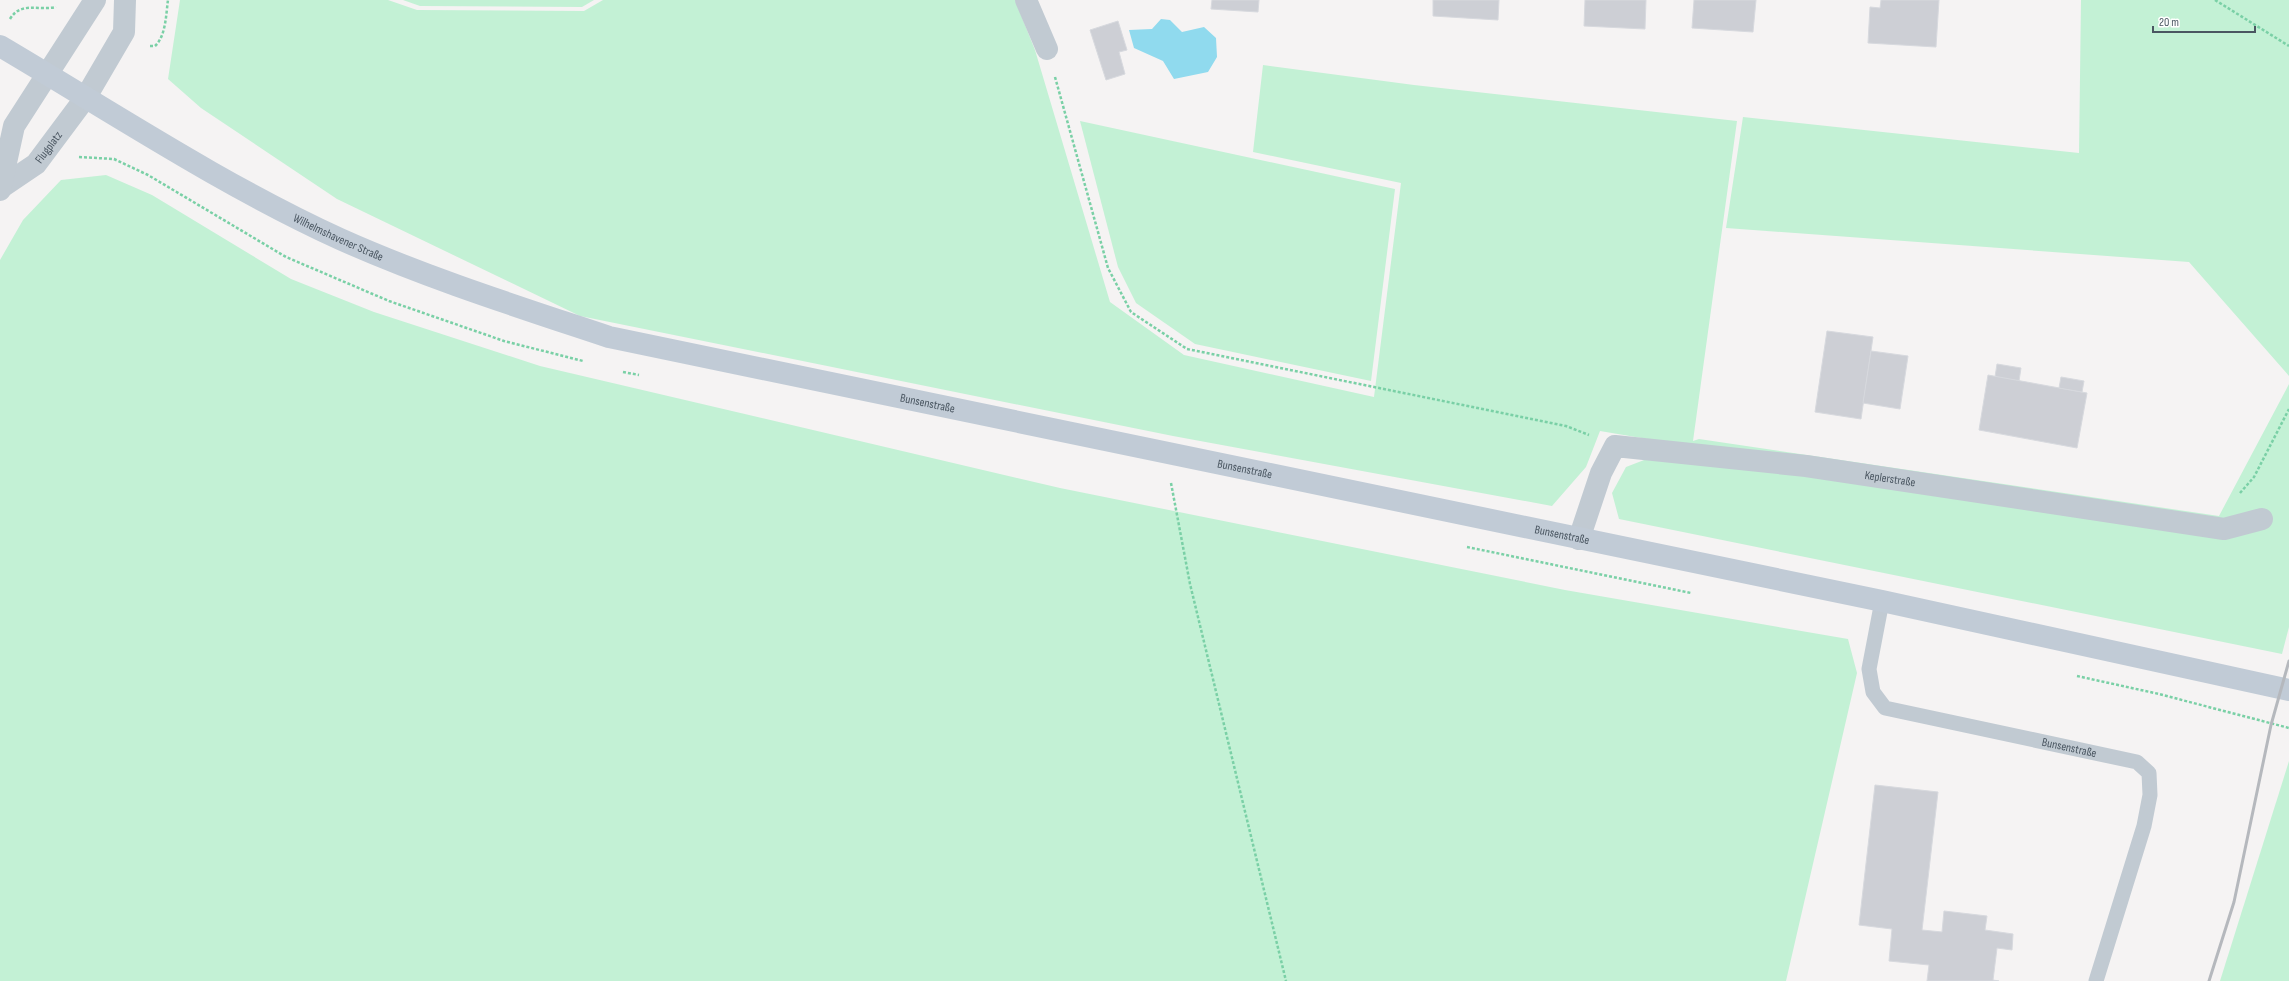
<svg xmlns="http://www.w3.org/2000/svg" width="2289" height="981" viewBox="0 0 2289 981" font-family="'Sofia Sans Condensed',sans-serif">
	<rect width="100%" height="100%" fill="#f5f3f3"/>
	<g fill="#c3f1d5">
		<path d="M180,0H388L417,10L584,11L603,0H1015L1035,50L1110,302L1184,355L1374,397L1401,183L1253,152L1263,65L1414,85L1737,121L1693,441L1699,439L2219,516L2289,384V627L2282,654L1619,519L1612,493L1626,467L1683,445L1600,431L1586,467L1552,506L1173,436L580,316L337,199L201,108L168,79Z"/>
		<path d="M403,0H594L582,7L420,6Z"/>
		<path d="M2081,0H2289V376L2189,262L1726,228L1743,117L2079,153Z"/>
		<path d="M1080,121L1395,189L1371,381L1195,344L1136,303L1118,267Z"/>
		<path d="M106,175L152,195L291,279L374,312L540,366L1060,488L1565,590L1848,639L1857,673L1786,981H0V260L23,220L61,180Z"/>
		<path d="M2289,761V981H2220Z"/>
	</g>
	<path fill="#90daee" d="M1161,19L1170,20L1182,32L1204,27L1216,38L1217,57L1208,72L1174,79L1163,61L1134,48L1129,30L1152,29Z"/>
	<g fill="#cdcfd5" stroke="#d7d9de">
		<path d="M1212,0H1259L1258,12L1211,9Z"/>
		<path d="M1433,0H1499L1498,20L1433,16Z"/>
		<path d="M1585,0H1646L1645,29L1584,26Z"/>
		<path d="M1694,0H1756L1753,32L1692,28Z"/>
		<path d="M1881,0H1939L1936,47L1868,43L1870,7L1880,8Z"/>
		<path d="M1118,21L1127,50L1119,52L1125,74L1106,80L1090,30Z"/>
		<path d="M1827,331L1873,337L1861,419L1815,412Z"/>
		<path d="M1871,351L1908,356L1900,409L1863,403Z"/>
		<path d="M1997,364L2021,368L2019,381L1995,377Z"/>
		<path d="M1988,375L2087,393L2077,448L1979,430Z"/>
		<path d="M2061,377L2084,381L2082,392L2059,388Z"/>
		<path d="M1875,785L1938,792L1922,930L1942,932L1944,911L1987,916L1985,930L2013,934L2012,950L1997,948L1993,980L1999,981H1927L1929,965L1889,961L1892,929L1859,925Z"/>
	</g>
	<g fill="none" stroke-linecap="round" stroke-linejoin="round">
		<g stroke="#7ad0a6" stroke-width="2.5" stroke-dasharray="3 2" stroke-linecap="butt">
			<path d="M2215,0L2289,46"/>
			<path d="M10,19C21,1 38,11 56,7"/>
			<path d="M150,46H155C166,36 166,14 168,0"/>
			<path d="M1055,77L1108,268L1131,312L1187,349L1566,426L1589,435"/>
			<path d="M79,157L114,159L148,175L286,257L389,301L504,341L583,361"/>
			<path d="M623,372L639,375"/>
			<path d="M1171,483L1190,584L1286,981"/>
			<path d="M2240,493L2254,477L2289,409"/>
			<path d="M1467,547L1691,593"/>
			<path d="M2077,676L2159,694L2289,728"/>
		</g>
		<path stroke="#c1cad2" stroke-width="15" id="s1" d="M1882,601L1869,669L1873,692L1885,708L2137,762L2149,773L2150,795L2144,826L2096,981"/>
		<g stroke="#c1cad2" stroke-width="22">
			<path d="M1026,0L1047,49"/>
			<path id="s2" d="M2,187L36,164L86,97L124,32L125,0"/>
			<path d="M0,190L14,126L95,0"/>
			<path id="s3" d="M1579,539L1601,473L1615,446L1806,466L2224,529L2262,519"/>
		</g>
		<path stroke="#c1cbd6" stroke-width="22" id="s4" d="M0,46C112,112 222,185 340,239C427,278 519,307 609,337L1882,601L2289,690"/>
		<path stroke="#b5b8bd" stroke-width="3" d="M2209,981L2234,902L2271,725L2289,661"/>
	</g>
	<g text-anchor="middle" stroke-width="4" stroke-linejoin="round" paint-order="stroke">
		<g font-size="12" fill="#4a5661" stroke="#fff">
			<text dy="4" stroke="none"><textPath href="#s2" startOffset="62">Flugplatz</textPath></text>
			<text dy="4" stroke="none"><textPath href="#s4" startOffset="389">Wilhelmshavener Straße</textPath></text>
			<text dy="4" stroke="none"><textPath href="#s4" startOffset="1003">Bunsenstraße</textPath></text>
			<text dy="4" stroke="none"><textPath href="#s4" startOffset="1327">Bunsenstraße</textPath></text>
			<text dy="4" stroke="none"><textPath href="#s3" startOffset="377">Keplerstraße</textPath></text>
			<text dy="4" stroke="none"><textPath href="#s4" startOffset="1651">Bunsenstraße</textPath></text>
			<text dy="4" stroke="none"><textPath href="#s1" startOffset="301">Bunsenstraße</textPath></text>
		</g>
	</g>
	<path d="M2153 26v6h102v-6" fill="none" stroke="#4a5661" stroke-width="2"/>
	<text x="2159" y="26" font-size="12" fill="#4a5661" stroke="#ffffff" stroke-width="3" paint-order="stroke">20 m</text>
</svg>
